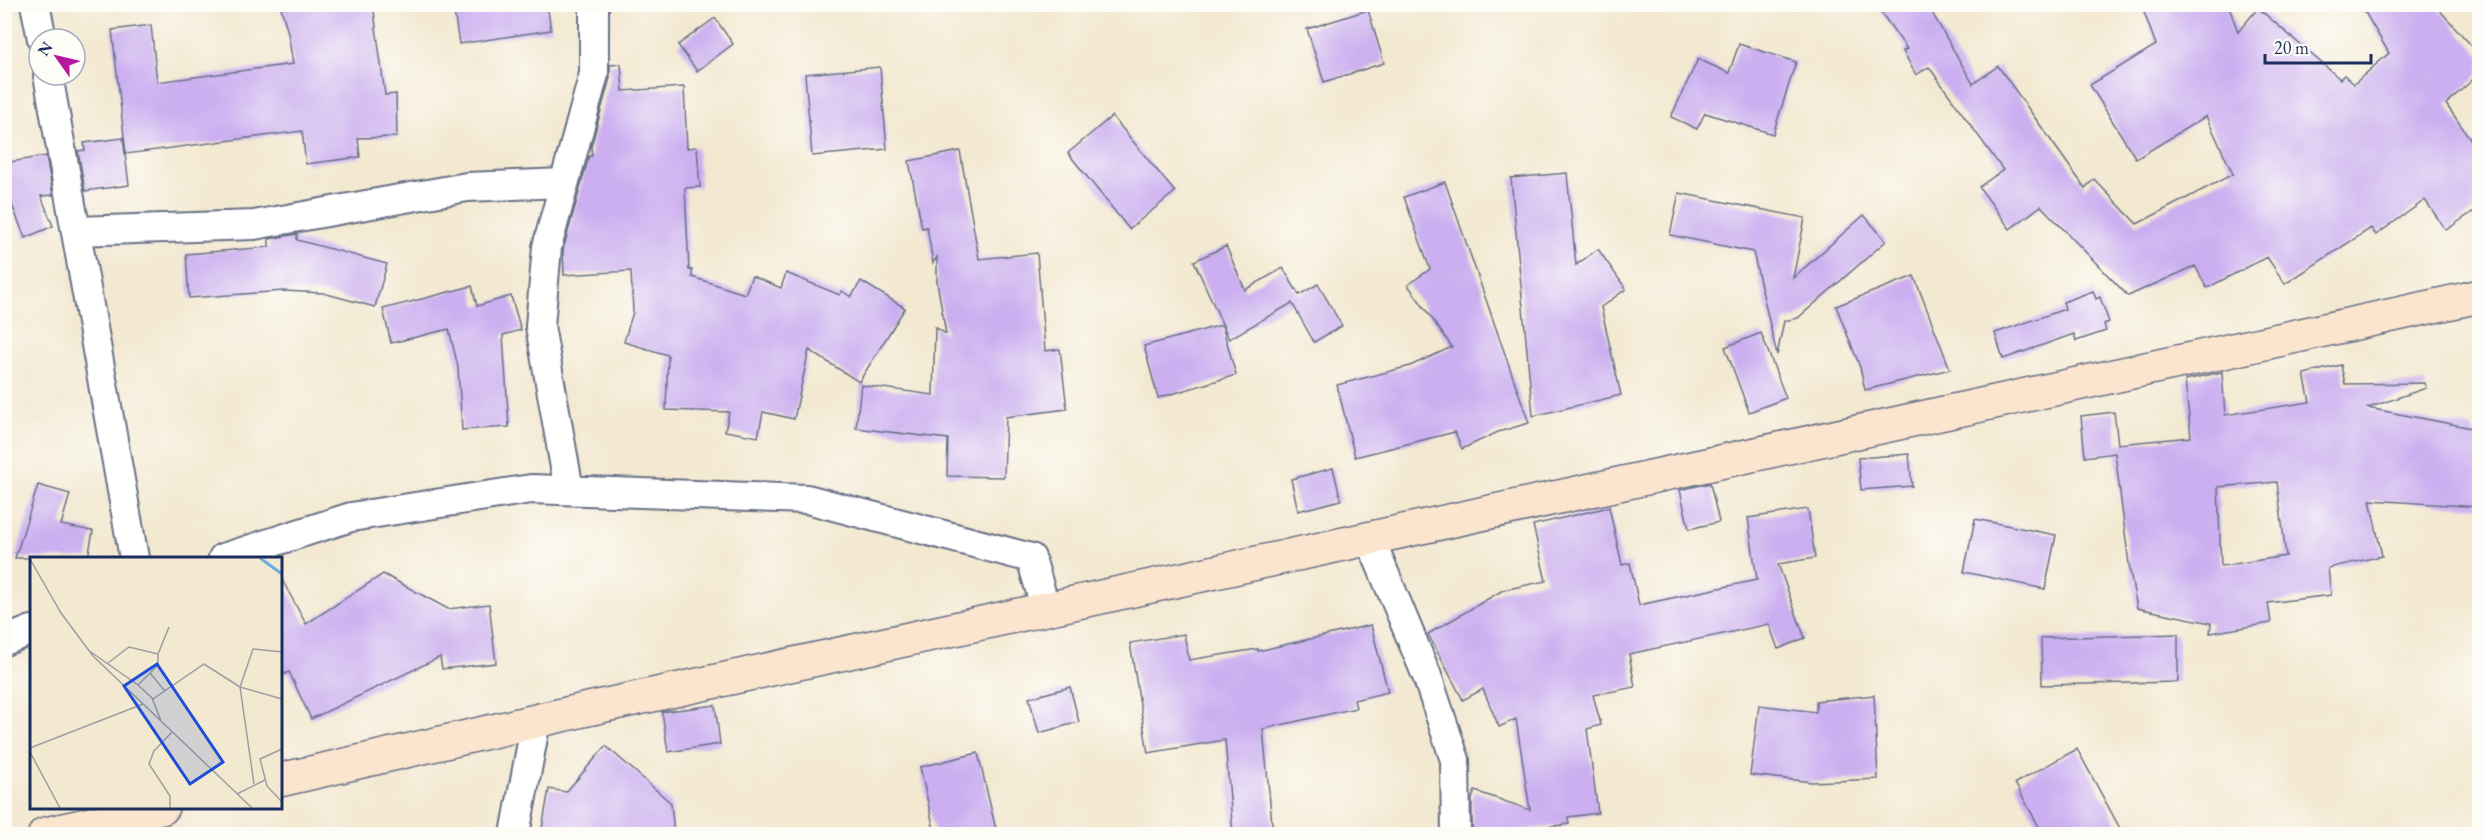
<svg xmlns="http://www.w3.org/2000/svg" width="2484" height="839" viewBox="0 0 2484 839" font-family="'EB Garamond',serif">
	<rect width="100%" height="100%" fill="#fdfcf7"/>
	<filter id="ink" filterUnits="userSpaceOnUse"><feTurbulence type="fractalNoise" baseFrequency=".0167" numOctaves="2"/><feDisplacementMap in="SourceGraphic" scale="12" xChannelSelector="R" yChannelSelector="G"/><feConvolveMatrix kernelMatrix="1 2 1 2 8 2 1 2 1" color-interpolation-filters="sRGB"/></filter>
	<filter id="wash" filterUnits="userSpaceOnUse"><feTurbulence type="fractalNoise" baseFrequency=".008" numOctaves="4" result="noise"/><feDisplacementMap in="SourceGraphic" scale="24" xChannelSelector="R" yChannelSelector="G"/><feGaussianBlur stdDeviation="1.35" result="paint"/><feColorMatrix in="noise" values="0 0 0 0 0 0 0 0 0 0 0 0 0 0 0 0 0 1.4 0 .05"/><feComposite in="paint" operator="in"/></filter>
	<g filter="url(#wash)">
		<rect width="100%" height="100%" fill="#f3e8d0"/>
		<g id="blocks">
			<g fill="#cbaff0" fill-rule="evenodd">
				<path d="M280,4H373L385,95L396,94L397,137L358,138L360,157L306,164L302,131L126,154L112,30L151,25L157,82L293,64L288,33Z"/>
				<path d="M453,4H547L551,30L459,44Z"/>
				<path d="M1875,4H1927L1973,84L1998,66L2085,188L2094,179L2137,224L2233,174L2206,116L2136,159L2090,85L2156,45L2141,4H2228L2238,32L2258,8L2340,79L2344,75L2354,84L2389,53L2360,4H2434L2480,55V73L2446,104L2480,153V207L2446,230L2425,200L2376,235L2371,228L2285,284L2267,257L2207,288L2195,266L2128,296L2041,206L2010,229L1979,187L2003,170L1929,67L1916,75L1903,51L1907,49Z"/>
				<path d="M1368,10L1384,63L1324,82L1307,29Z"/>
				<path d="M715,18L733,44L697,71L678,45Z"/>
				<path d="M1739,44L1796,62L1773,134L1705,113L1697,129L1671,117L1698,59L1729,73Z"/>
				<path d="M621,64L623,91L684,87L687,148L697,147L700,187L685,188L689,270H692V277L745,294L752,276L781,288L786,273L840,295L842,291L851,297L861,281L905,308L859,382L809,350L794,419L763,412L758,437L725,431L729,412L666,410L668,355L624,342L633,312L631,271L564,275L563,250L589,156H592L591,147L610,78V65Z"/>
				<path d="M880,67L887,149L812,156L805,74Z"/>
				<path d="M1112,116L1175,192L1129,229L1068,153Z"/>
				<path d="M123,138L129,185L85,191L78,151L85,150L84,143Z"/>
				<path d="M960,151L979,259L1037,253L1045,351L1060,349L1067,409L1006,417L1004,477L947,476L948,439L856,428L861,385L933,395L935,327L946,334L937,282V257L933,263L927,227L922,228L909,161Z"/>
				<path d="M46,156L53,195L41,196L53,226L25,238L7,192L4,163Z"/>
				<path d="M1567,173L1576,265L1598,249L1626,289L1601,307L1621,395L1533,416L1511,178Z"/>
				<path d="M1445,182L1529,423L1498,432L1462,449L1455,432L1355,457L1337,385L1410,366L1452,347L1408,285L1430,269L1404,197Z"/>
				<path d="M1679,193L1805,218L1793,278L1864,215L1886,241L1798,318L1784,321L1777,355L1753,252L1670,235Z"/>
				<path d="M297,234V240L387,264L375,307L323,293L283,291L189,298L186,254L269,247V239Z"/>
				<path d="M1226,246L1245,290L1283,268L1299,295L1318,284L1342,326L1314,342L1292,303L1229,339L1194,261Z"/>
				<path d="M1914,276L1950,369L1865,390L1860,367L1836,306Z"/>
				<path d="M472,286L477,306L511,296L521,330L503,335L509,427L462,430L458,367L449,329L391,343L383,309Z"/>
				<path d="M2093,291L2096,299L2100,297L2109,322L2104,324L2106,331L2076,341L2074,334L2003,359L1995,333L2065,309L2063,302Z"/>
				<path d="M1222,325L1236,375L1158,398L1144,346Z"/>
				<path d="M1761,333L1786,398L1749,412L1725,347Z"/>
				<path d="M2341,365L2345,384L2425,383L2426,388L2368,408L2472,428L2480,449V507L2370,500L2382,556L2328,568L2331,595L2268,603L2271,623L2210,633L2211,623L2137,608L2130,572L2115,453L2085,457L2081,416L2114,412L2118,444L2191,437L2185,380L2222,372L2225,415L2310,402L2304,374ZM2277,482L2286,556L2221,566L2218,487Z"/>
				<path d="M1909,454L1912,486L1861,490L1858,458Z"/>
				<path d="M1333,468L1341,500L1298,511L1291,479Z"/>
				<path d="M1710,483L1719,522L1689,529L1680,490Z"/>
				<path d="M38,485L70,494L61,525L93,531L88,558H15Z"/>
				<path d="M1609,507L1622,565L1630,563L1639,605L1757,580L1748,518L1808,509L1815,558L1778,564L1805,638L1778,649L1769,624L1629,654L1635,687L1593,695L1601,725L1587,729L1598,813L1568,817L1569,824L1496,834H1472V799L1475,791L1530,810L1516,719L1499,727L1483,689L1463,700L1428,634L1503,590L1546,581L1533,525Z"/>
				<path d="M1975,519L2056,535L2045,589L1964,572Z"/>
				<path d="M383,574L448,609L489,604L496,663L442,669L440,657L311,719L289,672L280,676V576L306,624Z"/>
				<path d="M1371,625L1388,692L1354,700L1356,708L1263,729L1273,834H1233L1225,740L1148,753L1130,643L1184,634L1189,660L1258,649V651Z"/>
				<path d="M2178,634V682L2042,685L2041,638Z"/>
				<path d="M1070,687L1079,722L1039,733L1029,698Z"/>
				<path d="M1874,695L1878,779L1812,782L1750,775L1759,705L1816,712V701Z"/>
				<path d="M715,705L720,744L668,752L662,712Z"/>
				<path d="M606,746L671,803L674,834H541L549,789L566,792Z"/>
				<path d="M2077,749L2123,834H2043L2015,783Z"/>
				<path d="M978,753L997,834H935L920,767Z"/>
			</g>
		</g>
	</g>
	<g filter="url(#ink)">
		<use href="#blocks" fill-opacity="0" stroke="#677086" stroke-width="1.5"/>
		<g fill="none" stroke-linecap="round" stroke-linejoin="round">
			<defs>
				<g id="street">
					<path d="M35,4L42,39"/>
					<path d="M48,75L134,558"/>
					<path d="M76,231L254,225L467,187L564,183"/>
					<path d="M569,490L540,326L547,247L594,74V4"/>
					<path d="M1370,539L1427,676L1455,760L1456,834"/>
					<path d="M223,558L351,517L531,489L807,499L1031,558L1046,610"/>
					<path d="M4,641L32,630"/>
					<path d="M515,834L536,721"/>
				</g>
				<g id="secondary">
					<path d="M280,780L588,709L2480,296"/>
					<path d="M45,834L162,808"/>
				</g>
			</defs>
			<use href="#street" stroke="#677086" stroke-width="32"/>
			<use href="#secondary" stroke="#677086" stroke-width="36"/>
			<use href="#street" stroke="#fff" stroke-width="28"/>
			<use href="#secondary" stroke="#fbe5cf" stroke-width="33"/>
		</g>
	</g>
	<g transform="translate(30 557)">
		<rect width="252" height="252" fill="#f3e8d0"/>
		<path fill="none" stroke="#69b0e0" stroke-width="3" d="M230,1L252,17"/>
		<path fill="none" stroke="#9d9ea2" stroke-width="1.5" d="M0,2L31,56L63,99L222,251M58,93L108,128M78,106L99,90L128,97M120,116L135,134M123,142L174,107L210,130L223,92L252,95M131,164L122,141L108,128L128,108V97L139,70M0,191L113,147M252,192L230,202L237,229L252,245M0,195L30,251M224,227L210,130L252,142M207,237L235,223M140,251V239L119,207L124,194L142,175"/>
		<path fill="#1d4ed8" fill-opacity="0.15" stroke="#1d4ed8" stroke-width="3" d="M127,107L193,205L160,227L94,129Z"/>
		<rect width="252" height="252" fill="none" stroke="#1b2f5e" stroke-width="3"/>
	</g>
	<rect width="2484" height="839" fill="none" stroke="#fdfcf7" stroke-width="24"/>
	<g transform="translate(57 57) rotate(304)"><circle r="28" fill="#fdfcf7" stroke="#a3aaba" stroke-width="1.5"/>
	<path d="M0-4.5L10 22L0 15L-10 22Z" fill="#b5179e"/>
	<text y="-9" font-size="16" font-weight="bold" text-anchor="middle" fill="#1b2f5e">N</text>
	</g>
	<path d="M2265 54v9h106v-9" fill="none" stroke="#1b2f5e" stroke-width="3"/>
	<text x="2274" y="54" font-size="18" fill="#1b2f5e" stroke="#fdfcf7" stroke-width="4.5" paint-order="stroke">20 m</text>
</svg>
